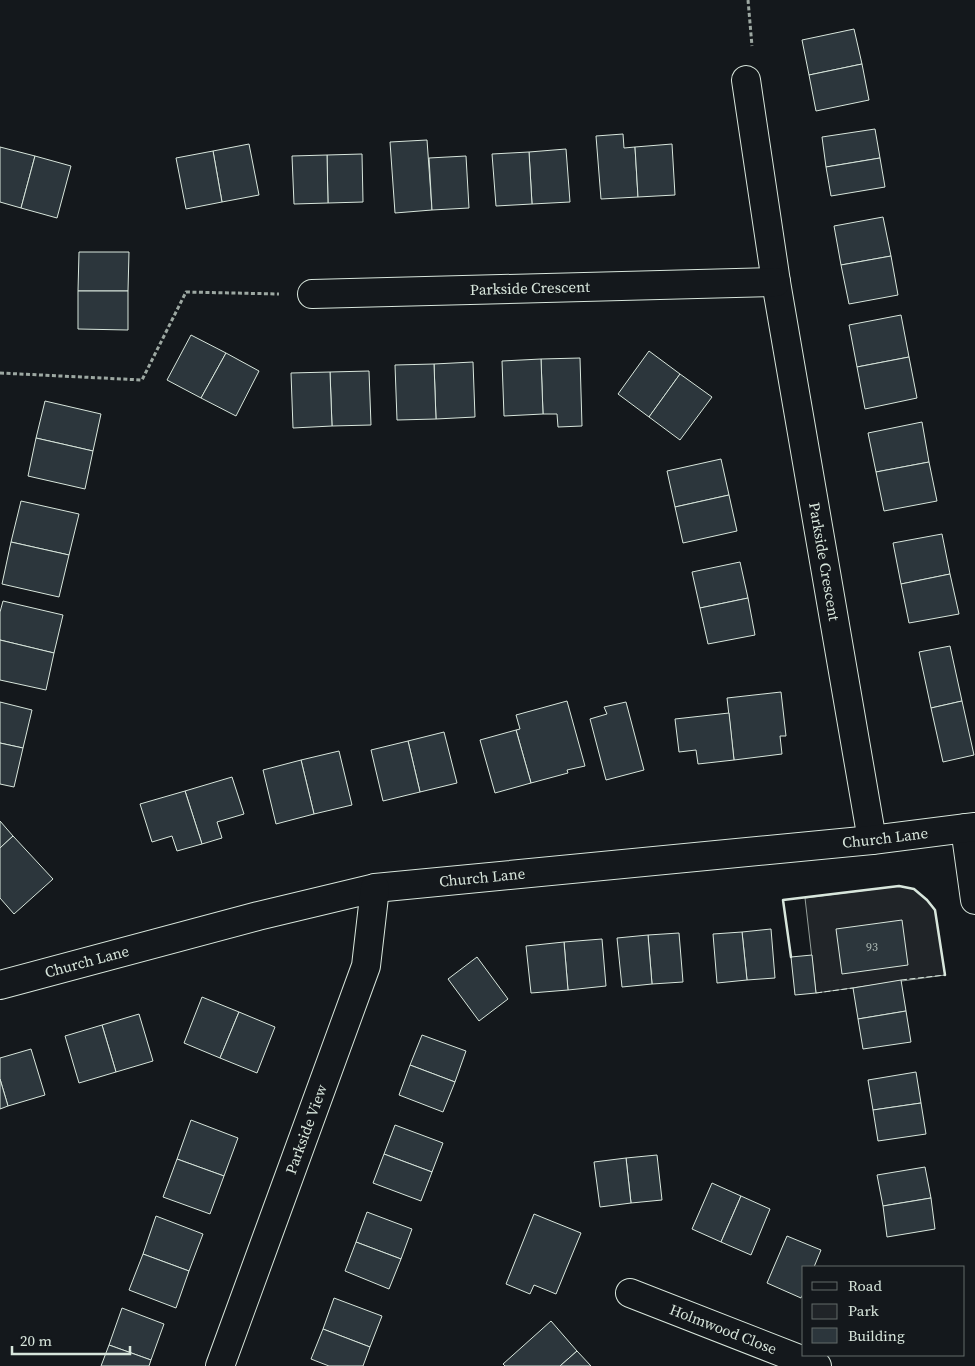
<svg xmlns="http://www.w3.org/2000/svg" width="975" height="1366" viewBox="0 0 975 1366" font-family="'Source Serif 4',serif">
	<rect width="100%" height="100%" fill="#14181c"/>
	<path fill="#202428" stroke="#939e99" d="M899,886L914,889L927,900L935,910L945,975L816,993L805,898Z"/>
	<g fill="#2c363c" stroke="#d8e6dc">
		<path d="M854,29L862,64L809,75L802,40Z"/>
		<path d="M862,64L869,100L816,111L809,75Z"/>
		<path d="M875,129L880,158L826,167L822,137Z"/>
		<path d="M623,134L624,148L635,147L638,197L601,199L596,136Z"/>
		<path d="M427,140L432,210L395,213L390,142Z"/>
		<path d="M249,144L259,195L222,202L213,151Z"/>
		<path d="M672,144L675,195L638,197L635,147Z"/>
		<path d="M0,147L35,156L21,208L0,202Z"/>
		<path d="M566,149L570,202L532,204L529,152Z"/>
		<path d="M213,151L222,202L186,209L176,158Z"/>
		<path d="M529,152L532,204L496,206L492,154Z"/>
		<path d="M362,154L363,202L328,203L327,155Z"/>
		<path d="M327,155L328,203L294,204L292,156Z"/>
		<path d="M35,156L71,166L57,218L21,208Z"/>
		<path d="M466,156L469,208L432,210L429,158Z"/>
		<path d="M880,158L885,187L831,196L826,167Z"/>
		<path d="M883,217L891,256L841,265L834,226Z"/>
		<path d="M79,252H129L128,291H78Z"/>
		<path d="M891,256L898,295L849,304L841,265Z"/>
		<path d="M78,291H128V330L78,329Z"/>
		<path d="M901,315L909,357L857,367L849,325Z"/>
		<path d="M191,335L226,353L201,398L167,380Z"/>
		<path d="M649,351L680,374L649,417L618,394Z"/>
		<path d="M226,353L259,371L236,416L201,398Z"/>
		<path d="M909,357L917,398L865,409L857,367Z"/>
		<path d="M580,358L582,426L558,427L557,414H543L541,359Z"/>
		<path d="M541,359L543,414L504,416L502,361Z"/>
		<path d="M473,362L475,417L436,419L434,364Z"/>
		<path d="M434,364L436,419L397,420L395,365Z"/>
		<path d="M369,371L371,425L332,426L330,372Z"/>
		<path d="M330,372L332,426L293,428L291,373Z"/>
		<path d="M680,374L712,397L680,440L649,417Z"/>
		<path d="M45,401L101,414L93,451L36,438Z"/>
		<path d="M922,422L929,462L876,472L868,433Z"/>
		<path d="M36,438L93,451L85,489L28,476Z"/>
		<path d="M721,459L729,495L675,507L667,471Z"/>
		<path d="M929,462L937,501L884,511L876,472Z"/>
		<path d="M729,495L737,531L683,543L675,507Z"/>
		<path d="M21,501L79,514L69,555L11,542Z"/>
		<path d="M942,534L950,574L901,584L893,543Z"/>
		<path d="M11,542L69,555L59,597L2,584Z"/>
		<path d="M740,562L748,598L700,608L692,572Z"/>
		<path d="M950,574L959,614L909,623L901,584Z"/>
		<path d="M748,598L755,635L708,644L700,608Z"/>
		<path d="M3,601L63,615L54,653L0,640V612Z"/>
		<path d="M0,640L54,653L46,690L0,680Z"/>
		<path d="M950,646L962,701L931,708L919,652Z"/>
		<path d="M781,692L786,736H780L782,754L734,760L727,698Z"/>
		<path d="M567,701L585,766L567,770L568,773L531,783L516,730L520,729L516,715Z"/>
		<path d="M962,701L974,755L943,762L931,708Z"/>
		<path d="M0,702L32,710L23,748L0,743Z"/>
		<path d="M626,702L644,770L606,780L590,719L607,714L604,707Z"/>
		<path d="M729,713L734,760L698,764L696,750L679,752L675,719Z"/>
		<path d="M516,730L531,783L495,793L480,740Z"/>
		<path d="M444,732L457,783L420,792L408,741Z"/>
		<path d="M408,741L420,792L383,801L371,750Z"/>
		<path d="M0,743L23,748L14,787L0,784Z"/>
		<path d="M339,751L352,805L314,814L301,760Z"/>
		<path d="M301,760L314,814L276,824L263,770Z"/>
		<path d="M232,777L244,814L217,822L222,838L202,844L185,791Z"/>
		<path d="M185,791L202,844L177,851L172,836L152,842L140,804Z"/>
		<path d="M0,821L13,836L0,848Z"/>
		<path d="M13,836L53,879L14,914L0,898V848Z"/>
		<path d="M902,920L908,965L842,974L836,929Z"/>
		<path d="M771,929L775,978L747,980L742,932Z"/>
		<path d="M742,932L747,980L717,983L713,934Z"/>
		<path d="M679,933L683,982L652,984L648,935Z"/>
		<path d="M648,935L652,984L622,987L617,938Z"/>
		<path d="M602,939L606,986L568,990L564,942Z"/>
		<path d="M564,942L568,990L531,993L526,946Z"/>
		<path d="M812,955L816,993L795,995L791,957Z"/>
		<path d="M477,957L508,999L479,1021L448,979Z"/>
		<path d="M901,980L906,1011L858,1019L853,988Z"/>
		<path d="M202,997L239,1012L220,1058L184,1043Z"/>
		<path d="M906,1011L911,1042L863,1049L858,1019Z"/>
		<path d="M239,1012L275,1027L257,1073L220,1058Z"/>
		<path d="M139,1014L153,1061L116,1072L102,1025Z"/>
		<path d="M102,1025L116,1072L79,1083L65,1036Z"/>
		<path d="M422,1035L466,1051L455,1082L410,1065Z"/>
		<path d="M31,1049L45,1095L8,1106L0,1079V1058Z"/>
		<path d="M410,1065L455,1082L443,1112L399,1095Z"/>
		<path d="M916,1072L921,1103L873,1110L868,1080Z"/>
		<path d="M0,1079L8,1106L0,1109Z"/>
		<path d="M921,1103L926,1134L878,1141L873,1110Z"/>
		<path d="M191,1120L238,1138L224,1176L177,1159Z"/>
		<path d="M395,1125L443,1143L432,1172L384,1154Z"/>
		<path d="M384,1154L432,1172L421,1201L373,1183Z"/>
		<path d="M657,1155L662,1200L631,1203L626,1158Z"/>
		<path d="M626,1158L631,1203L600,1207L594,1162Z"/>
		<path d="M177,1159L224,1176L210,1214L163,1197Z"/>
		<path d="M925,1167L931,1198L883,1206L877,1175Z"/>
		<path d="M712,1183L741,1196L721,1242L692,1229Z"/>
		<path d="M741,1196L770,1209L751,1255L721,1242Z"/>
		<path d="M931,1198L935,1229L887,1237L883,1206Z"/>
		<path d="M367,1212L412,1229L401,1259L356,1242Z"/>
		<path d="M534,1214L581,1233L556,1294L534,1285L530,1294L506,1284Z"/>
		<path d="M156,1216L203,1234L189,1271L143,1254Z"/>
		<path d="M787,1236L821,1250L814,1267H804V1292L801,1298L767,1283Z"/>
		<path d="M356,1242L401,1259L389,1289L345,1271Z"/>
		<path d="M143,1254L189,1271L176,1308L129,1290Z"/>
		<path d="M334,1298L382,1316L370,1347L323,1329Z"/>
		<path d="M122,1308L164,1324L151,1360L109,1345Z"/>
		<path d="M551,1321L577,1351L560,1366H505L503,1364Z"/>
		<path d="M323,1329L370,1347L363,1366H329L311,1359Z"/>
		<path d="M109,1345L151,1360L149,1366H101Z"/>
		<path d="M577,1351L591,1366H560Z"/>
	</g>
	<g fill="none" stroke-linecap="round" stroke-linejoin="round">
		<defs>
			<g id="minor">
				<path id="s1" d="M746,80L776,282L872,840"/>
				<path id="s2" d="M312,294L776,282"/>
				<path d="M965,828L975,900"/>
				<path id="s3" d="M0,985L258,916L375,888L872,840L975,827"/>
				<path id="s4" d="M630,1293L817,1366"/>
				<path id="s5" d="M220,1366L366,966L375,888"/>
			</g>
		</defs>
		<use href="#minor" stroke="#d8e6dc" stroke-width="30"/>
		<g stroke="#9da8a2" stroke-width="3" stroke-dasharray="4 2.5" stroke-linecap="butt">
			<path d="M748,0L752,46"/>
			<path d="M0,373L142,380L186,292L279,294"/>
		</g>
		<use href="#minor" stroke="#14181c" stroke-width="28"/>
		<g stroke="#d8e6dc" stroke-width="1" stroke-dasharray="6 2.5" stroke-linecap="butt">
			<path d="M901,980L945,975"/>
			<path d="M816,993L853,988"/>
		</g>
		<path stroke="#d8e6dc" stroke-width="2.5" d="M791,957L783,900L899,886L914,889L927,900L935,910L945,975"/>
	</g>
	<g text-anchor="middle" stroke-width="4" stroke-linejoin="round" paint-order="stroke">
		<g font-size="12" fill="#adbab4">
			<text x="872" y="951">93</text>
		</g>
		<g font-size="15" fill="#d8e6dc" stroke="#14181c">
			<text dy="5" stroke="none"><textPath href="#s2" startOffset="218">Parkside Crescent</textPath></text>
			<text dy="5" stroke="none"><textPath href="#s1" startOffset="488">Parkside Crescent</textPath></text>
			<text dy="5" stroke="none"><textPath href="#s3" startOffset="900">Church Lane</textPath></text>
			<text dy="5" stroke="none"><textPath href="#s3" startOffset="495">Church Lane</textPath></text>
			<text dy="5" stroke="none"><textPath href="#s3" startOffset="90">Church Lane</textPath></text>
			<text dy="5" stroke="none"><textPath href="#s5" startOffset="252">Parkside View</textPath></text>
			<text dy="5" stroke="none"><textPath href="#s4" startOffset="100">Holmwood Close</textPath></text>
		</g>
	</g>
	<rect x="802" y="1266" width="162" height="90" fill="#14181c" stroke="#626a69"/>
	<rect x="812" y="1282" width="25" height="8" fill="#14181c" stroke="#626a69"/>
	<text x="848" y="1291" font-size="15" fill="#d8e6dc">Road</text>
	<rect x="812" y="1304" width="25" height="15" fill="#202428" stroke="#626a69"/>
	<text x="848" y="1316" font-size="15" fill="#d8e6dc">Park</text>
	<rect x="812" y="1328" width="25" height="15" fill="#2c363c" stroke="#626a69"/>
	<text x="848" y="1341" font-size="15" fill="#d8e6dc">Building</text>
	<path d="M12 1346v8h118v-8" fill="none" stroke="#d8e6dc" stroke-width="2.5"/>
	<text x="20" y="1346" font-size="15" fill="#d8e6dc" stroke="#14181c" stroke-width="4" paint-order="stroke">20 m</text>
</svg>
